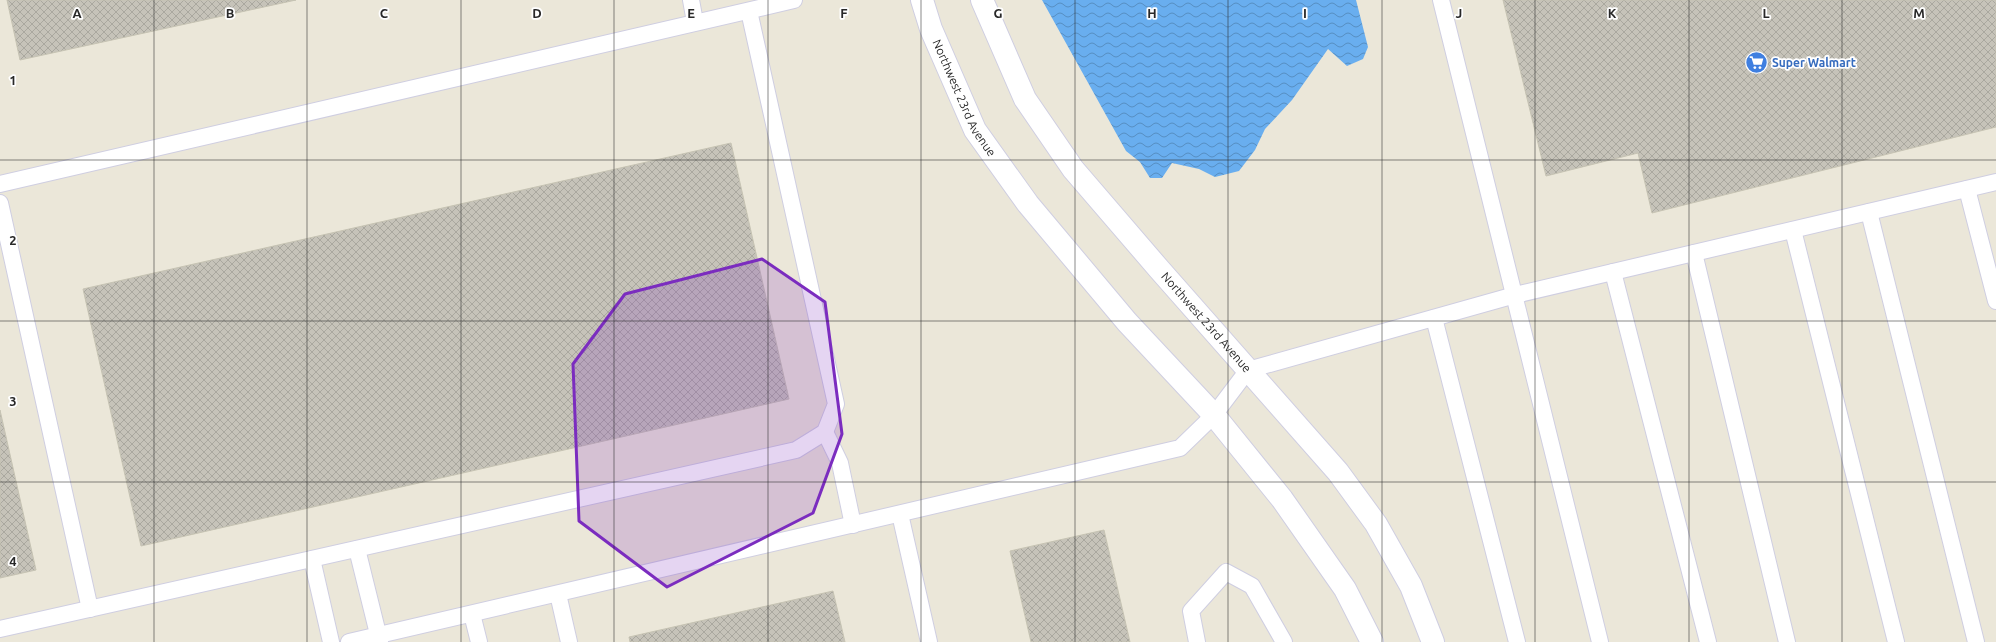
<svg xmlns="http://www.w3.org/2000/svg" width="1996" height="642" viewBox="0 0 1996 642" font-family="Ubuntu,sans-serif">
	<defs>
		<pattern id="water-waves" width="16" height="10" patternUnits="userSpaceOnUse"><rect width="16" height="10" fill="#69aeef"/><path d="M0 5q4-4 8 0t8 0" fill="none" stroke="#568ec2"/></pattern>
		<pattern id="building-cross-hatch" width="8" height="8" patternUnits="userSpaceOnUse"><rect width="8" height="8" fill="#c6c3b9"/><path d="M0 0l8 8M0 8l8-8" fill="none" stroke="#aaa89f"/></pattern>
	</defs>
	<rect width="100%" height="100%" fill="#ebe7d9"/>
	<path fill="url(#water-waves)" d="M1042,0H1356L1368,47L1363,59L1347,66L1328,49L1292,100L1265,129L1255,150L1239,171L1215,177L1199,169L1172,163L1162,178H1150L1140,162L1126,151Z"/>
	<g fill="url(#building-cross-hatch)" stroke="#c6c3b3">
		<path d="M7,0H296L20,60Z"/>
		<path d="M1503,0H1996V127L1652,213L1638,153L1546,176Z"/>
		<path d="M731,143L789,399L141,546L83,289Z"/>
		<path d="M0,410L36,570L0,578Z"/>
		<path d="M1104,530L1130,642H1031L1010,551Z"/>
		<path d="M833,591L845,642H630L629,637Z"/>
	</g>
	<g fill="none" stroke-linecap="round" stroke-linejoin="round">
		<defs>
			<g id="lane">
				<path d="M691,0L695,22"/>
				<path d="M1441,0L1600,642"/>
				<path d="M0,184L794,0"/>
				<path d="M1967,189L1996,301"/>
				<path d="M0,203L90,609"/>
				<path d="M1869,212L1976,642"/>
				<path d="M1793,230L1896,642"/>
				<path d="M1694,253L1787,642"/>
				<path d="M1613,272L1708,642"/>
				<path d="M1434,318L1517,642"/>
				<path d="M825,432L840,463L853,525"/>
				<path d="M900,514L929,642"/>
				<path d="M357,549L380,642"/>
				<path d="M312,559L331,642"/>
				<path d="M558,594L569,642"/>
				<path d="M472,614L479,642"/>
				<path d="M0,629L796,450L825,432L836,404L749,11"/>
				<path d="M349,642L1180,448L1214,415L1248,370L1515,295L1996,182"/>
				<path d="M1197,642L1191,611L1226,572L1252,586L1284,642"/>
			</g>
			<g id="street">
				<path id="s1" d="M922,0L931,29L975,130L1028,204L1127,322L1214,415L1282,499L1345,589L1372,642"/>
				<path id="s2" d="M982,0L1025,99L1073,169L1159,269L1338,472L1376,524L1411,586L1433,642"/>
			</g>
		</defs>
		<use href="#lane" stroke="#cfcee1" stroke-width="18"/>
		<use href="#street" stroke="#cfcee1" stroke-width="24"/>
		<use href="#lane" stroke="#fff" stroke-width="16"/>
		<use href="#street" stroke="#fff" stroke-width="22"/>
	</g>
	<path fill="#7b2cbf" fill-opacity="0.2" stroke="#7b2cbf" stroke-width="3" stroke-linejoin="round" d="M762,259L825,302L842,434L813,513L667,587L579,521L573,364L625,294Z"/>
	<path fill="none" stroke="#282828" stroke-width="1" stroke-opacity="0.55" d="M154,0V642M307,0V642M461,0V642M614,0V642M768,0V642M921,0V642M1075,0V642M1228,0V642M1382,0V642M1535,0V642M1689,0V642M1842,0V642M0,160H1996M0,321H1996M0,482H1996"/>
	<defs>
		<symbol id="supermarket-disc" viewBox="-11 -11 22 22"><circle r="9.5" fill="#3f7fe0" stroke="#fff"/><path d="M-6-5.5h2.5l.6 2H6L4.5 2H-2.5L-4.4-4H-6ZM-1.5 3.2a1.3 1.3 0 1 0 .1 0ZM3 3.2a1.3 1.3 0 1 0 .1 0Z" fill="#fff"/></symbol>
	</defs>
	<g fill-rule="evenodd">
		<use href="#supermarket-disc" x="1744" y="50" width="25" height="25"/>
	</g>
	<g text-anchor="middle" stroke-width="3.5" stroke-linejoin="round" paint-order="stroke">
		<g font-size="12" font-weight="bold" fill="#366cbe" stroke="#fff" text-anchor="start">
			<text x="1772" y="67">Super Walmart</text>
		</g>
		<g font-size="12" fill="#282828" stroke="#fff">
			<text dy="4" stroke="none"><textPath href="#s1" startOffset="107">Northwest 23rd Avenue</textPath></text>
			<text dy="4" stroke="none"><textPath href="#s2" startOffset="396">Northwest 23rd Avenue</textPath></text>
		</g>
	</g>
	<g font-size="13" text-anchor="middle" font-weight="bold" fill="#282828" stroke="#fff" stroke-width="3.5" stroke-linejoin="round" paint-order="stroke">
		<text x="77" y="18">A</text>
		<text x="230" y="18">B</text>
		<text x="384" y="18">C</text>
		<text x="537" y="18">D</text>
		<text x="691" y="18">E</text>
		<text x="844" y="18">F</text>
		<text x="998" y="18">G</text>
		<text x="1152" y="18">H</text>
		<text x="1305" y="18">I</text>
		<text x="1459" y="18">J</text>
		<text x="1612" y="18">K</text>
		<text x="1766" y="18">L</text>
		<text x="1919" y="18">M</text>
		<text x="13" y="85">1</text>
		<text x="13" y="245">2</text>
		<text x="13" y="406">3</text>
		<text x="13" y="566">4</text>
	</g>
</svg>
